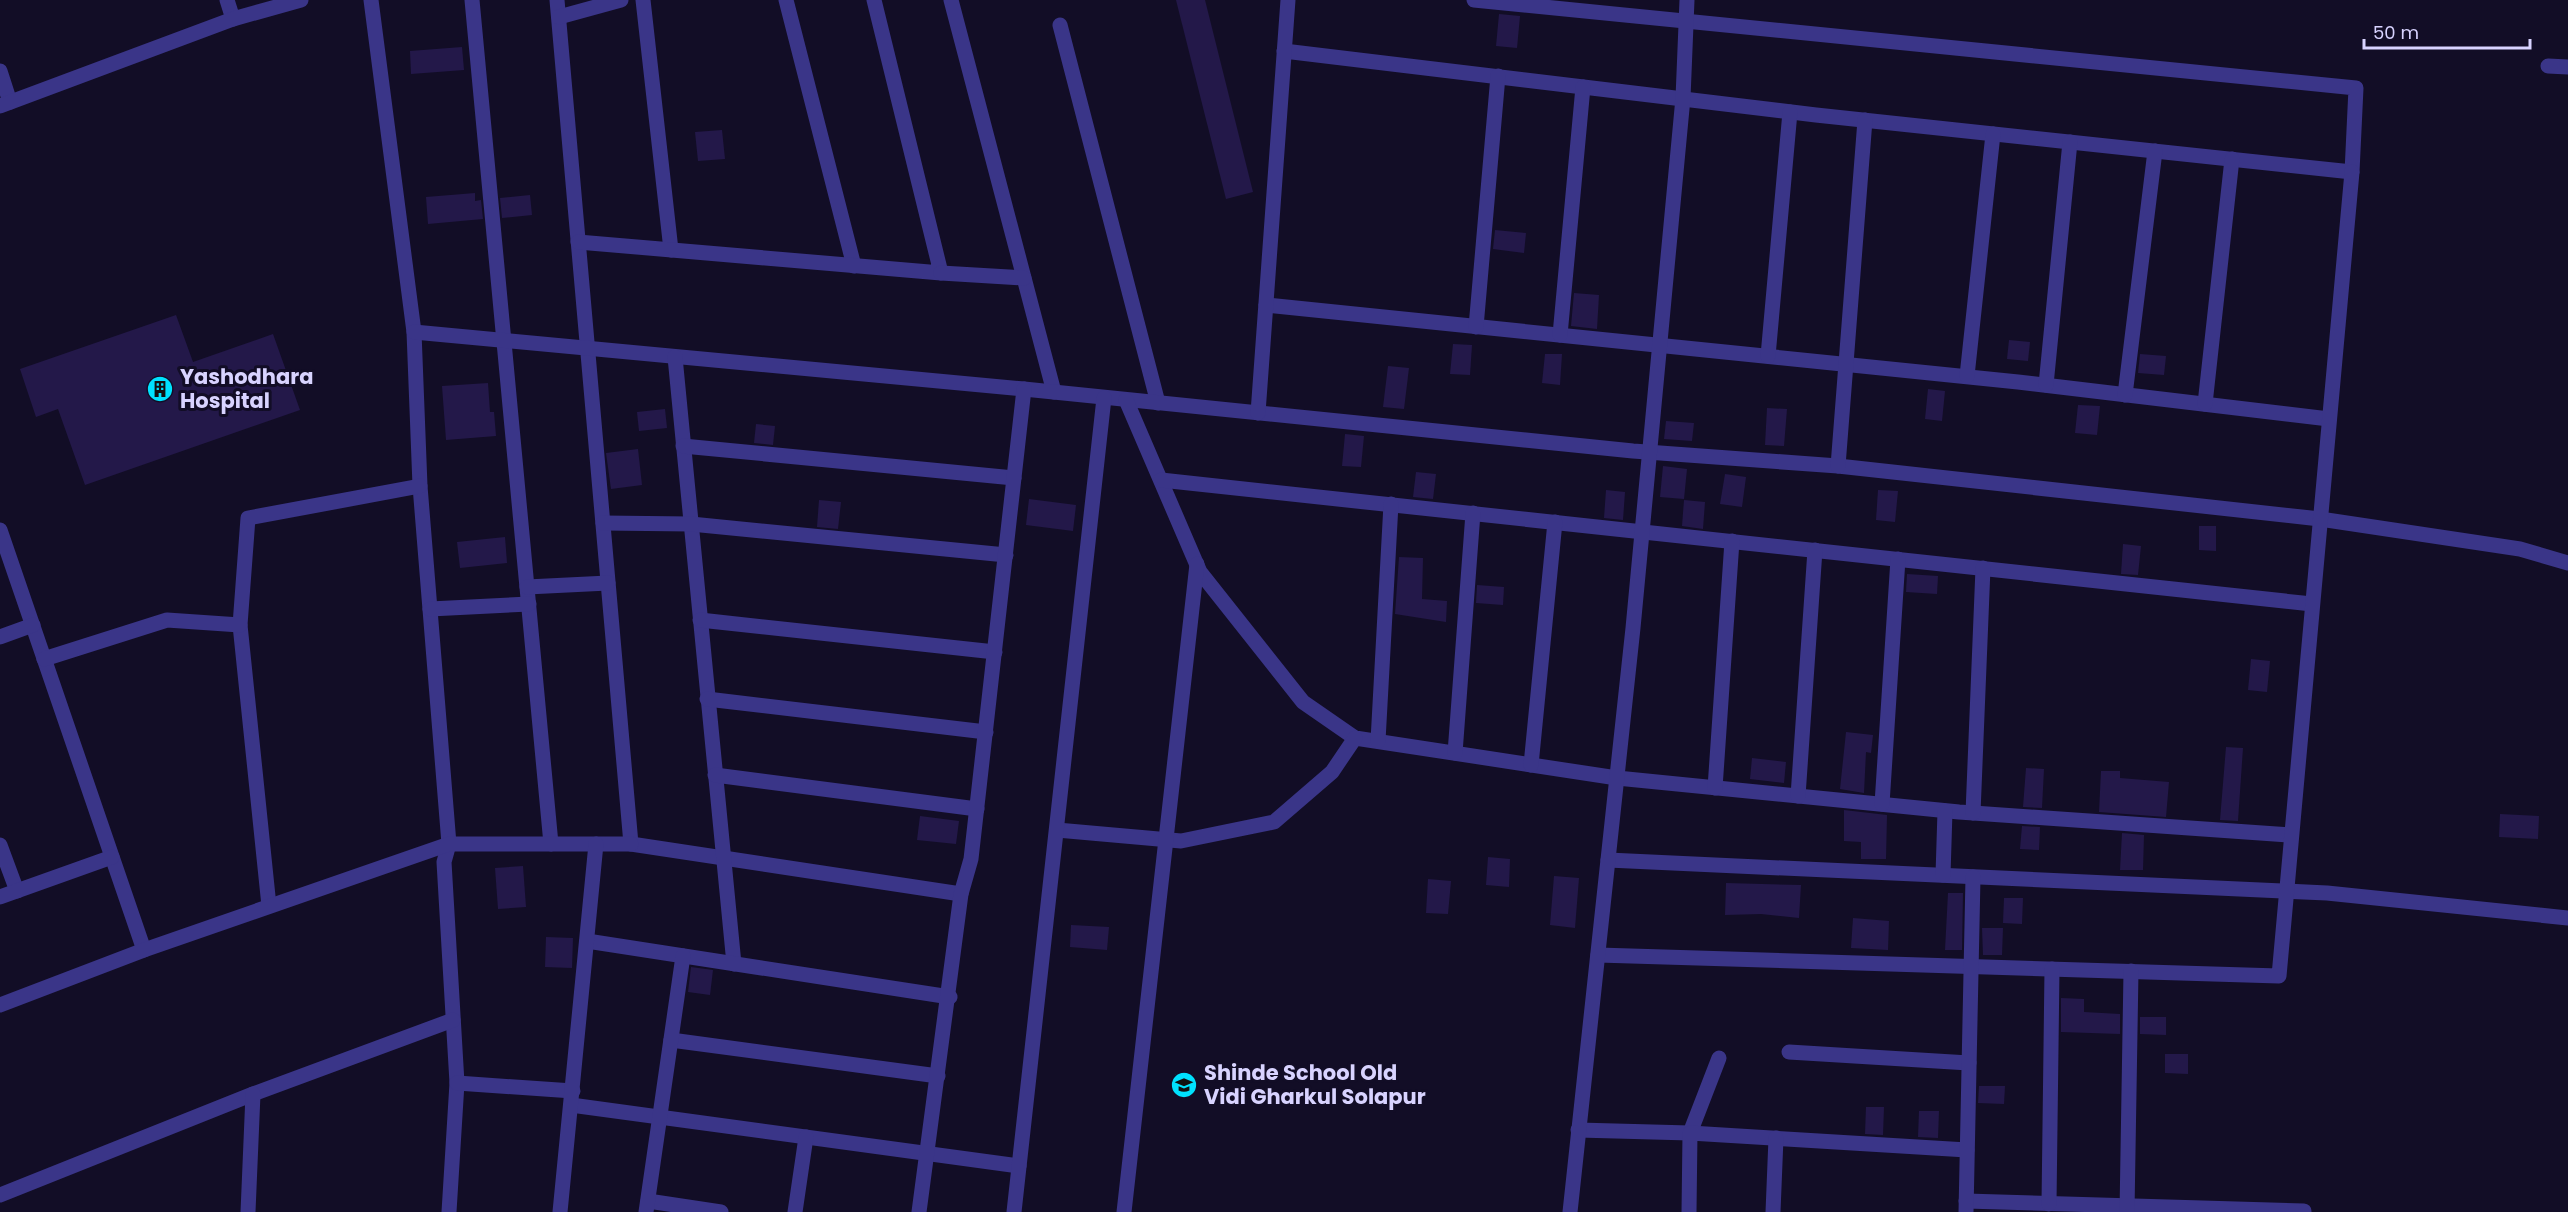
<svg xmlns="http://www.w3.org/2000/svg" width="2568" height="1212" viewBox="0 0 2568 1212" font-family="Poppins,sans-serif">
<style>
.building{fill:#231849}
.lines{fill:none;stroke-linecap:round;stroke-linejoin:round}
.minor{stroke:#3a3588;stroke-width:15}
.labels{text-anchor:middle;stroke-width:6;stroke-linejoin:round;paint-order:stroke}
.poi-label{font-size:21px;font-weight:bold;fill:#d8d3ff;stroke:#120d26;text-anchor:start}
</style>
<rect width="100%" height="100%" fill="#120d26"/>
<g class="building">
<path d="M 1176,0 L 1205,0 L 1253,192 L 1226,199 Z"/>
<path d="M 1499,14 L 1520,16 L 1517,48 L 1496,46 Z"/>
<path d="M 462,47 L 464,70 L 411,74 L 410,51 Z"/>
<path d="M 722,130 L 725,159 L 698,161 L 695,132 Z"/>
<path d="M 475,193 L 475,201 L 481,200 L 483,219 L 428,224 L 426,197 Z"/>
<path d="M 530,195 L 532,215 L 502,218 L 500,198 Z"/>
<path d="M 1495,230 L 1526,233 L 1524,253 L 1493,249 Z"/>
<path d="M 1574,293 L 1599,295 L 1597,329 L 1571,326 Z"/>
<path d="M 176,315 L 193,362 L 273,334 L 300,410 L 85,485 L 58,409 L 36,417 L 20,369 Z"/>
<path d="M 2009,340 L 2030,342 L 2028,361 L 2007,359 Z"/>
<path d="M 1453,344 L 1472,345 L 1470,375 L 1450,374 Z"/>
<path d="M 1545,354 L 1562,354 L 1560,385 L 1542,383 Z"/>
<path d="M 2140,354 L 2166,356 L 2164,375 L 2138,373 Z"/>
<path d="M 1388,366 L 1409,368 L 1404,409 L 1383,407 Z"/>
<path d="M 488,383 L 490,412 L 494,412 L 496,436 L 446,440 L 442,386 Z"/>
<path d="M 1928,389 L 1945,391 L 1942,421 L 1925,419 Z"/>
<path d="M 2078,405 L 2100,406 L 2097,435 L 2075,433 Z"/>
<path d="M 1767,408 L 1787,409 L 1784,446 L 1765,445 Z"/>
<path d="M 665,409 L 667,428 L 639,431 L 637,412 Z"/>
<path d="M 1666,421 L 1694,423 L 1692,441 L 1664,439 Z"/>
<path d="M 756,424 L 775,426 L 773,445 L 754,443 Z"/>
<path d="M 1345,434 L 1364,436 L 1361,467 L 1342,466 Z"/>
<path d="M 638,449 L 642,485 L 611,489 L 606,453 Z"/>
<path d="M 1663,466 L 1687,469 L 1684,499 L 1660,497 Z"/>
<path d="M 1416,472 L 1436,474 L 1433,499 L 1413,497 Z"/>
<path d="M 1725,474 L 1746,477 L 1742,507 L 1720,504 Z"/>
<path d="M 1606,490 L 1625,492 L 1623,520 L 1604,518 Z"/>
<path d="M 1878,490 L 1898,491 L 1895,522 L 1876,520 Z"/>
<path d="M 1029,499 L 1076,505 L 1073,531 L 1026,525 Z"/>
<path d="M 819,500 L 841,502 L 838,529 L 817,527 Z"/>
<path d="M 1684,500 L 1705,502 L 1703,529 L 1682,526 Z"/>
<path d="M 2199,526 L 2216,526 L 2216,551 L 2199,550 Z"/>
<path d="M 505,537 L 507,563 L 460,568 L 457,542 Z"/>
<path d="M 2123,544 L 2141,546 L 2138,575 L 2121,574 Z"/>
<path d="M 1399,557 L 1423,558 L 1422,599 L 1447,601 L 1446,622 L 1395,614 Z"/>
<path d="M 1907,574 L 1938,576 L 1937,594 L 1906,592 Z"/>
<path d="M 1477,585 L 1504,587 L 1503,605 L 1476,603 Z"/>
<path d="M 2251,659 L 2270,661 L 2267,692 L 2248,690 Z"/>
<path d="M 1846,732 L 1873,735 L 1871,753 L 1866,752 L 1864,793 L 1840,789 Z"/>
<path d="M 2226,747 L 2243,748 L 2238,821 L 2220,820 Z"/>
<path d="M 1752,758 L 1786,762 L 1784,783 L 1750,779 Z"/>
<path d="M 2026,768 L 2044,769 L 2042,808 L 2023,807 Z"/>
<path d="M 2101,771 L 2120,771 L 2120,778 L 2169,782 L 2166,817 L 2099,812 Z"/>
<path d="M 1844,810 L 1887,815 L 1886,859 L 1861,859 L 1861,842 L 1844,841 Z"/>
<path d="M 2500,814 L 2539,816 L 2538,839 L 2499,837 Z"/>
<path d="M 920,816 L 959,821 L 956,844 L 917,840 Z"/>
<path d="M 2022,826 L 2040,827 L 2039,850 L 2020,849 Z"/>
<path d="M 2122,833 L 2144,835 L 2143,870 L 2120,870 Z"/>
<path d="M 1488,857 L 1510,859 L 1509,887 L 1486,885 Z"/>
<path d="M 523,866 L 526,907 L 498,909 L 495,868 Z"/>
<path d="M 1554,876 L 1579,878 L 1575,928 L 1550,925 Z"/>
<path d="M 1428,879 L 1451,881 L 1448,914 L 1426,913 Z"/>
<path d="M 1726,883 L 1801,885 L 1799,918 L 1761,914 L 1725,915 Z"/>
<path d="M 1948,893 L 1963,893 L 1962,950 L 1945,950 Z"/>
<path d="M 2004,898 L 2023,898 L 2022,924 L 2003,923 Z"/>
<path d="M 1853,918 L 1889,921 L 1888,950 L 1851,948 Z"/>
<path d="M 1071,925 L 1109,927 L 1107,950 L 1070,947 Z"/>
<path d="M 1982,928 L 2003,928 L 2002,955 L 1983,955 Z"/>
<path d="M 546,937 L 573,938 L 572,968 L 545,967 Z"/>
<path d="M 691,967 L 713,970 L 710,995 L 688,992 Z"/>
<path d="M 2061,998 L 2084,999 L 2084,1012 L 2120,1014 L 2120,1034 L 2061,1032 Z"/>
<path d="M 2140,1017 L 2166,1017 L 2166,1035 L 2140,1034 Z"/>
<path d="M 2165,1054 L 2188,1054 L 2188,1074 L 2165,1073 Z"/>
<path d="M 1979,1086 L 2005,1086 L 2004,1104 L 1978,1103 Z"/>
<path d="M 1866,1107 L 1884,1107 L 1883,1135 L 1865,1134 Z"/>
<path d="M 1919,1111 L 1939,1111 L 1938,1138 L 1918,1137 Z"/>
</g>
<g class="lines">
<g class="minor">
<path d="M 227,0 L 233,19"/>
<path d="M 371,0 L 414,332 L 420,486 L 449,844 L 444,862 L 457,1083 L 449,1212"/>
<path d="M 472,0 L 551,844"/>
<path d="M 557,0 L 631,844 L 961,894"/>
<path d="M 643,0 L 671,250"/>
<path d="M 786,0 L 854,266"/>
<path d="M 951,0 L 1054,392"/>
<path d="M 559,17 L 621,0"/>
<path d="M 1060,25 L 1158,403"/>
<path d="M 1284,51 L 1816,115 L 2352,172 L 2356,88 L 1474,0"/>
<path d="M 2548,66 L 2568,67"/>
<path d="M 0,71 L 10,102"/>
<path d="M 0,106 L 233,19 L 301,0"/>
<path d="M 578,242 L 941,273 L 874,0"/>
<path d="M 941,273 L 1024,278"/>
<path d="M 1266,305 L 2018,382 L 2329,419"/>
<path d="M 1476,327 L 1498,76"/>
<path d="M 414,332 L 1024,389 L 1633,451 L 1838,466 L 2320,519 L 2520,549 L 2568,563"/>
<path d="M 1560,335 L 1583,87"/>
<path d="M 1768,356 L 1790,112"/>
<path d="M 675,357 L 734,964"/>
<path d="M 1967,376 L 1993,134"/>
<path d="M 2046,385 L 2070,142"/>
<path d="M 2125,395 L 2155,151"/>
<path d="M 1126,400 L 1200,572 L 1303,702 L 1355,738 L 1617,778 L 1959,812 L 2290,835"/>
<path d="M 2205,404 L 2232,159"/>
<path d="M 1258,413 L 1288,0"/>
<path d="M 683,446 L 1014,478"/>
<path d="M 1838,466 L 1865,120"/>
<path d="M 1161,480 L 2312,604"/>
<path d="M 603,523 L 691,524 L 1006,555"/>
<path d="M 0,530 L 144,950"/>
<path d="M 527,587 L 608,583"/>
<path d="M 430,609 L 529,604"/>
<path d="M 700,620 L 995,652"/>
<path d="M 240,625 L 269,906"/>
<path d="M 0,637 L 33,625"/>
<path d="M 44,659 L 167,620 L 240,625 L 248,518 L 420,486"/>
<path d="M 707,699 L 986,732"/>
<path d="M 1378,741 L 1391,504"/>
<path d="M 1455,753 L 1473,513"/>
<path d="M 1531,765 L 1555,522"/>
<path d="M 715,775 L 977,809"/>
<path d="M 1715,788 L 1732,541"/>
<path d="M 1798,796 L 1815,550"/>
<path d="M 1882,804 L 1898,559"/>
<path d="M 1973,813 L 1983,568"/>
<path d="M 1057,830 L 1181,841 L 1274,822 L 1332,772 L 1355,738"/>
<path d="M 0,845 L 17,891"/>
<path d="M 1608,860 L 2327,893 L 2568,918"/>
<path d="M 1943,875 L 1945,811"/>
<path d="M 0,897 L 112,857"/>
<path d="M 587,941 L 950,997"/>
<path d="M 1598,955 L 2279,976 L 2352,172"/>
<path d="M 0,1005 L 144,950 L 449,844 L 631,844"/>
<path d="M 671,1040 L 938,1076"/>
<path d="M 1789,1052 L 1969,1063"/>
<path d="M 457,1083 L 573,1091"/>
<path d="M 571,1105 L 1019,1166"/>
<path d="M 1578,1130 L 1690,1133 L 1719,1058"/>
<path d="M 0,1195 L 253,1094 L 453,1020"/>
<path d="M 648,1201 L 721,1212"/>
<path d="M 1966,1201 L 2304,1211"/>
<path d="M 2049,1204 L 2052,969"/>
<path d="M 248,1212 L 253,1094"/>
<path d="M 560,1212 L 596,844"/>
<path d="M 646,1212 L 683,956"/>
<path d="M 795,1212 L 806,1137"/>
<path d="M 919,1212 L 961,894 L 971,859 L 1024,389"/>
<path d="M 1014,1212 L 1104,398"/>
<path d="M 1124,1212 L 1197,564"/>
<path d="M 1570,1212 L 1633,628 L 1683,98 L 1687,0"/>
<path d="M 1689,1212 L 1690,1133 L 1967,1150"/>
<path d="M 1773,1212 L 1776,1138"/>
<path d="M 1966,1212 L 1973,877"/>
<path d="M 2127,1212 L 2131,971"/>
</g>
</g>
<defs>
<g id="building-disc" transform="scale(1.35)"><circle r="9.5" fill="#00e1fe" stroke="#120d26"/><path d="M-4-6H4V6H1V3H-1V6H-4ZM-2.5-4.3h1.7v1.8h-1.7ZM.8-4.3h1.7v1.8H.8ZM-2.5-1h1.7V.8h-1.7ZM.8-1h1.7V.8H.8Z" fill="#111"/></g>
<g id="school-disc" transform="scale(1.35)"><circle r="9.5" fill="#00e1fe" stroke="#120d26"/><path d="M0-5L7-2L0 1L-7-2ZM-4 1L0 2.5L4 1V4Q0 6-4 4Z" fill="#111"/></g>
</defs>
<g fill-rule="evenodd">
<use href="#building-disc" x="160" y="389"/>
<use href="#school-disc" x="1184" y="1085"/>
</g>
<g class="labels">
<g class="poi-label">
<text x="180" y="384">Yashodhara<tspan x="180" dy="24">Hospital</tspan></text>
<text x="1204" y="1080">Shinde School Old<tspan x="1204" dy="24">Vidi Gharkul Solapur</tspan></text>
</g>
</g>
<path d="M2364 39v9h166v-9" fill="none" stroke="#d8d3ff" stroke-width="3"/>
<text x="2373" y="39" font-size="18" fill="#d8d3ff" stroke="#120d26" stroke-width="4.5" paint-order="stroke">50 m</text>
</svg>
